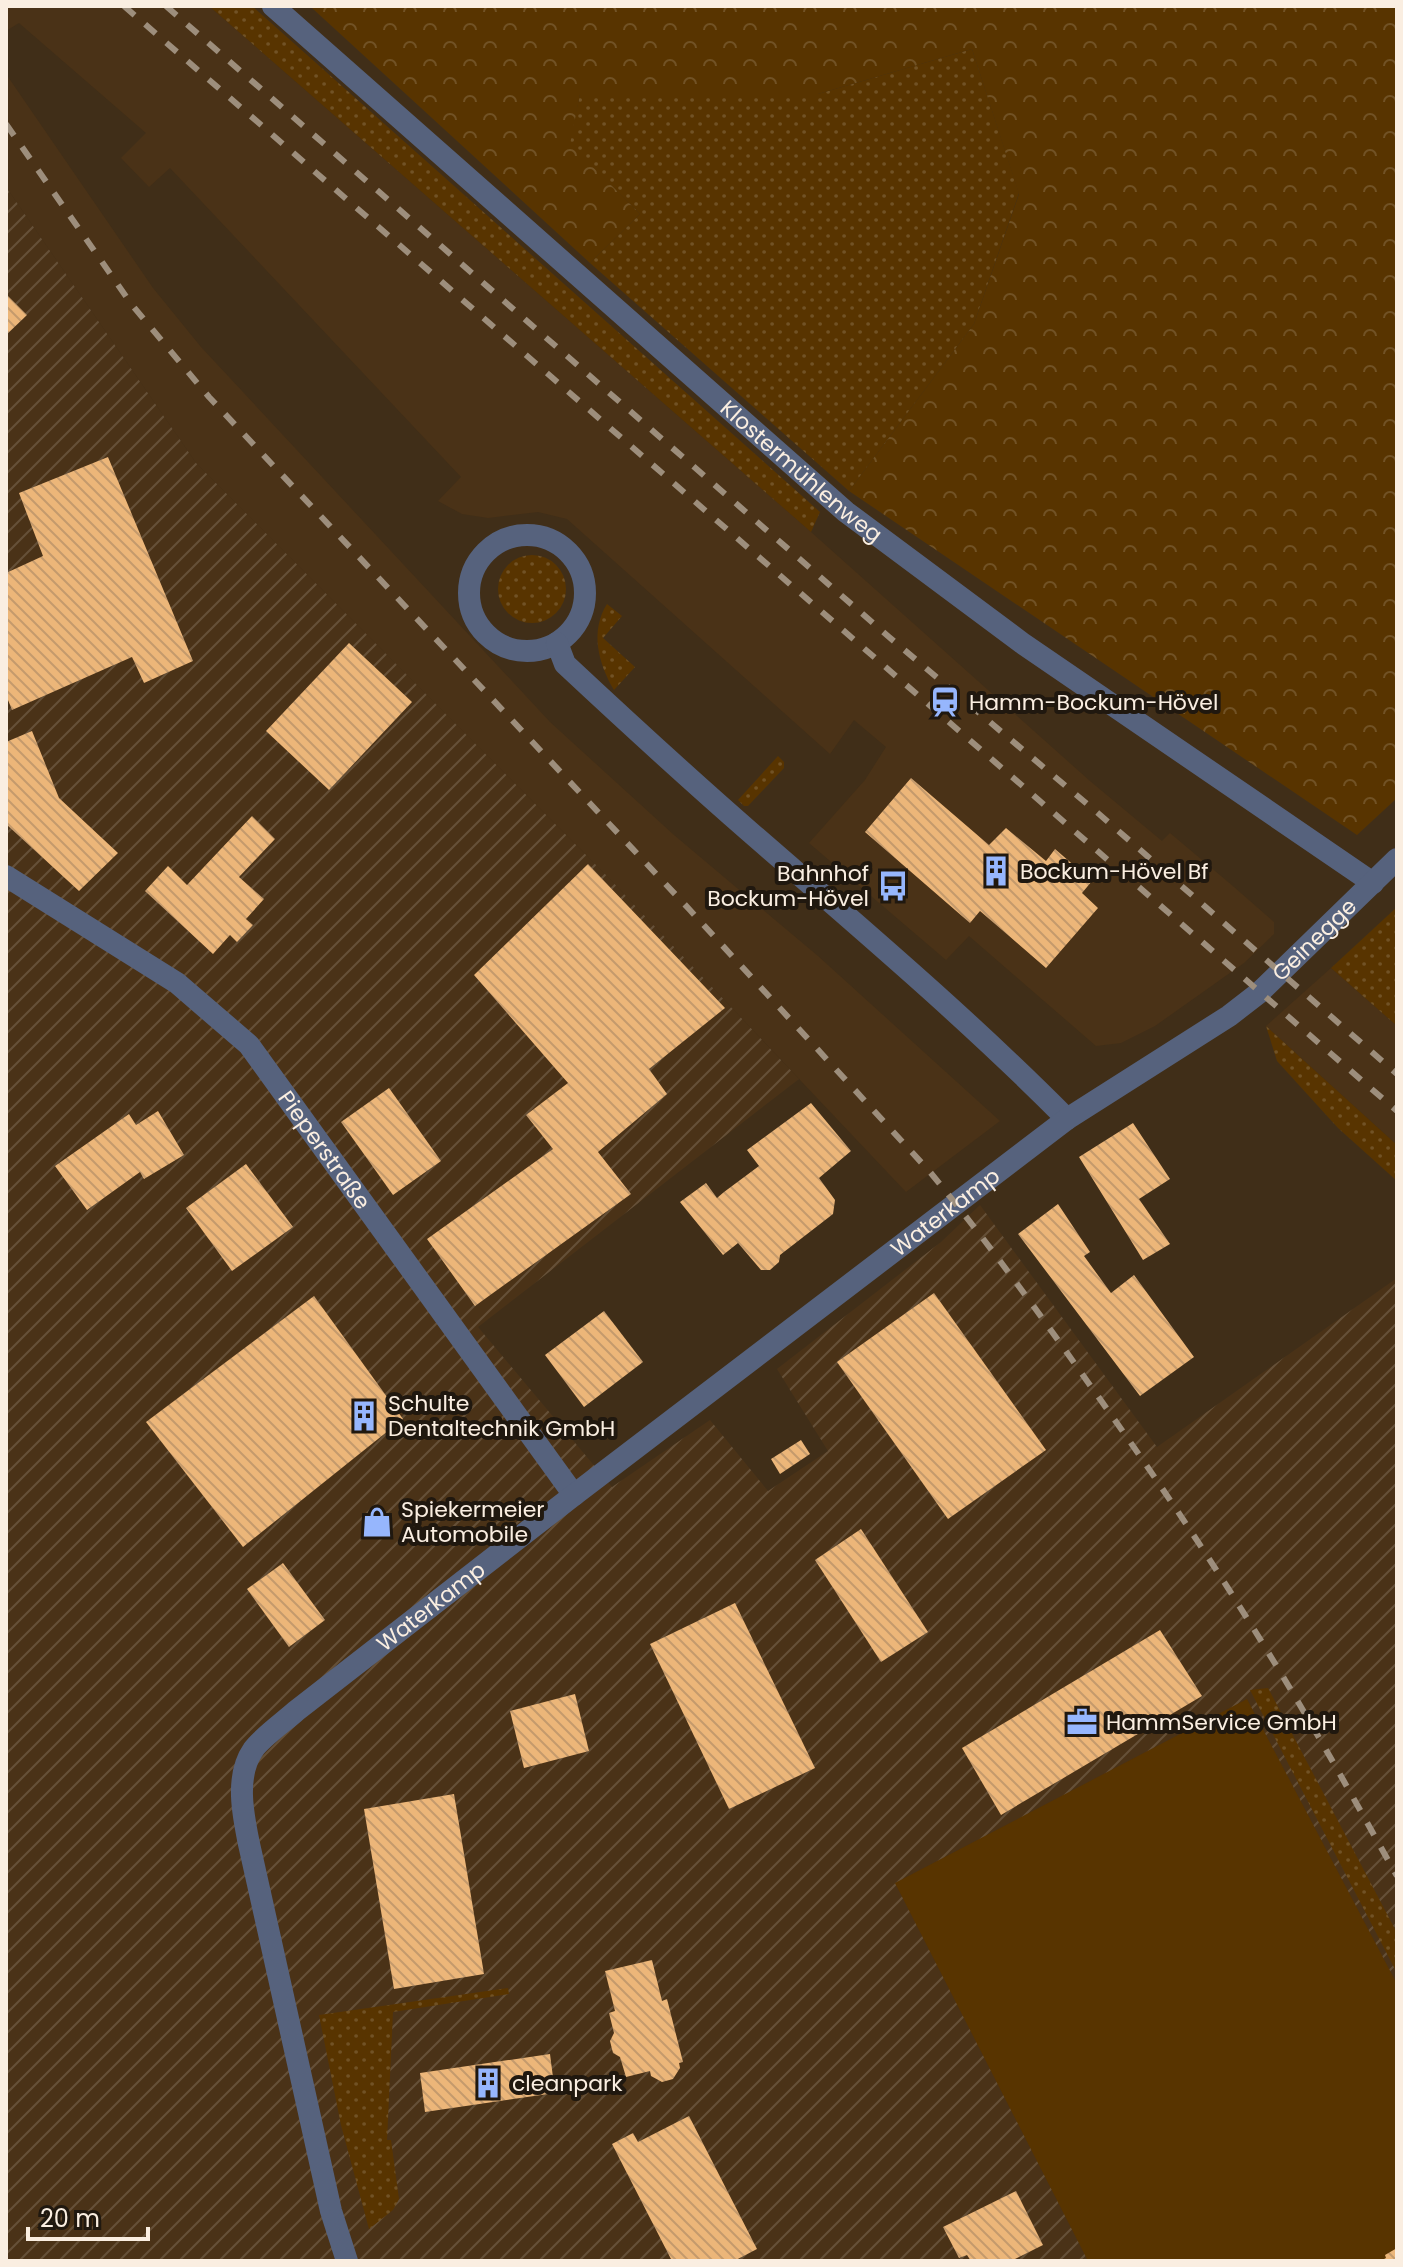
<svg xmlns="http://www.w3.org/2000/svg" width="1403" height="2267" viewBox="0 0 1403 2267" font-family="Poppins,sans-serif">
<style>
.built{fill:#4a3217}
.industrial{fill:url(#industrial-furrows)}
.grass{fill:url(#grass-dots)}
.forest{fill:url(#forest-crowns)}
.pitch{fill:#583400}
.building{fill:url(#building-back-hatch)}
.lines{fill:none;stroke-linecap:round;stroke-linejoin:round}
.service{stroke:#56627d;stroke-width:22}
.minor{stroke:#56627d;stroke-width:22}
.tertiary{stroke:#56627d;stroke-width:22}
.rail{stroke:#9d8e7c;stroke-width:6;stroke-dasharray:14 14;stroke-linecap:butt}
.labels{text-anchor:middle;stroke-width:8;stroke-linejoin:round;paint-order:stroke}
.street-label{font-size:22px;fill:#faeee1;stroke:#20180f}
.poi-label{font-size:22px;fill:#faeee1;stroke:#20180f;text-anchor:start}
</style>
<defs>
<pattern id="industrial-furrows" width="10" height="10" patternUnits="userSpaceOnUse" patternTransform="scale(2)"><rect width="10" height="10" fill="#4a3217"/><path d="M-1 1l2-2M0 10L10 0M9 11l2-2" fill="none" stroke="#655038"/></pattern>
<pattern id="grass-dots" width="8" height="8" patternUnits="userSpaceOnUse" patternTransform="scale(2)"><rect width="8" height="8" fill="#583400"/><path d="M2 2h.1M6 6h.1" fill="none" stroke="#715225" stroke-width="1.8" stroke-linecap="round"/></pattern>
<pattern id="forest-crowns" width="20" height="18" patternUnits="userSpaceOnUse" patternTransform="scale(2)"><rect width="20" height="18" fill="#583400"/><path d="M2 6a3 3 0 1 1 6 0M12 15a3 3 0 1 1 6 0" fill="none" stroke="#715225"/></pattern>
<pattern id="building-back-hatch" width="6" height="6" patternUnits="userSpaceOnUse" patternTransform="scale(2)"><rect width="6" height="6" fill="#ecb679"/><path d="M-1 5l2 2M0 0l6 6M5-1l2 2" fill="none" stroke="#c49a6c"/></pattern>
</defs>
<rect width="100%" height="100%" fill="#402e18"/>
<g class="built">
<path d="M 6,6 L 209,6 L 811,532 L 1090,781 L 1162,841 L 1170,833 L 1234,887 L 1274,922 L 1274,934 L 1244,963 L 1155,1026 L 1121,1043 L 1096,1046 L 969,936 L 946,960 L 809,843 L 865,780 L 886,747 L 854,720 L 830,754 L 567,519 L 538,512 L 488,518 L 462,514 L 438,501 L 461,477 L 170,168 L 149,187 L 121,158 L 146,133 L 19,23 L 6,31 Z"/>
<path d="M 6,74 L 153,288 L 201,347 L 550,722 L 674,835 L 818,956 L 1000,1121 L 906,1192 L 607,876 L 196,463 L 6,187 Z"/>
<path d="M 1331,968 L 1397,1026 L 1397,1145 L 1266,1026 Z"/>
</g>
<path class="industrial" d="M 6,187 L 196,463 L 607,876 L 799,1079 L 478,1327 L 612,1487 L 710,1420 L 768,1491 L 828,1451 L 777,1369 L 941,1242 L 980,1205 L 1157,1447 L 1397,1278 L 1397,2261 L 6,2261 Z"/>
<g class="grass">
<path d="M 209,6 L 252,6 L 820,512 L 811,532 Z"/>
<path d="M 972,49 L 1019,193 L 974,324 L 849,491 L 590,263 L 640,214 L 569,144 L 580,94 L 818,94 Z"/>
<circle cx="532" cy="589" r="34"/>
<path d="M 607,604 L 622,616 L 603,638 L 635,667 L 614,690 C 598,663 590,631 607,604 Z"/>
<path d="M 778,756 L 784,762 L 784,768 L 748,806 L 744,806 L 738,800 Z"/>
<path d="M 1397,907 L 1397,1026 L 1331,968 Z"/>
<path d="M 1266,1026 L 1397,1145 L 1397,1181 L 1338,1128 L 1277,1061 Z"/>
<path d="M 1268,1688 L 1397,1933 L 1397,1973 L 1250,1690 Z"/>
<path d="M 508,1988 L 509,1994 L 393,2012 L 387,2140 L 391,2140 L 399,2199 L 393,2210 L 369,2229 L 341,2125 L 319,2015 Z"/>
</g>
<path class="forest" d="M 316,6 L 1397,6 L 1397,798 L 1357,835 L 849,491 L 974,324 L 1019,194 L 972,49 L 818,94 L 580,94 L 570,144 L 640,214 L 590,263 L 312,8 Z"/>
<path class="pitch" d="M 1247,1699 L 1397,1984 L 1397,2261 L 1088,2261 L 895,1883 Z"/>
<g class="building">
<path d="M 6,294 L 27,315 L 6,335 Z"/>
<path d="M 108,457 L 193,661 L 144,683 L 132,657 L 12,710 L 6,695 L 6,573 L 43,556 L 19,493 Z"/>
<path d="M 349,643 L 412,702 L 329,790 L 266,731 Z"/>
<path d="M 32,731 L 59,798 L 118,853 L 79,891 L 6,824 L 6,742 Z"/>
<path d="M 911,778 L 989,845 L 1006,828 L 1046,861 L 1055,849 L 1092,881 L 1082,893 L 1098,908 L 1046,968 L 980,911 L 970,923 L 865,832 Z"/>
<path d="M 252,816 L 275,839 L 239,877 L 264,899 L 246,919 L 253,925 L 237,942 L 230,935 L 213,954 L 145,891 L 168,866 L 187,885 Z"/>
<path d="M 588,864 L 725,1008 L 649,1069 L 667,1094 L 598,1152 L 631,1194 L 475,1306 L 427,1239 L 553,1149 L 526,1115 L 568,1083 L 474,975 Z"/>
<path d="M 389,1088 L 441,1161 L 393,1195 L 341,1122 Z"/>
<path d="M 811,1103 L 851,1151 L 819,1178 L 835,1200 L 833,1214 L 780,1255 L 779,1262 L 770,1270 L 761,1270 L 738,1243 L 723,1255 L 680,1202 L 706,1183 L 717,1198 L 724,1192 L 759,1166 L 747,1150 Z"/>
<path d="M 158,1111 L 184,1155 L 144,1179 L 140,1172 L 87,1210 L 55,1166 L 129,1114 L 136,1125 Z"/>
<path d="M 1133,1123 L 1170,1179 L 1139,1199 L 1170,1244 L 1143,1260 L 1079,1157 Z"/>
<path d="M 246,1164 L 293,1227 L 232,1271 L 186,1208 Z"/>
<path d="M 1058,1204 L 1090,1252 L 1084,1256 L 1111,1293 L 1134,1275 L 1194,1357 L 1140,1396 L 1018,1234 Z"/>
<path d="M 934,1293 L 1046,1450 L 948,1519 L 837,1362 Z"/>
<path d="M 314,1296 L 403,1419 L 243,1547 L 146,1422 Z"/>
<path d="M 604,1311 L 643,1362 L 584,1407 L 545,1355 Z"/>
<path d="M 801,1440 L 810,1454 L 780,1474 L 771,1459 Z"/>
<path d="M 861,1529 L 928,1632 L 881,1662 L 815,1560 Z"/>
<path d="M 283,1563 L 325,1620 L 289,1647 L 247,1589 Z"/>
<path d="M 735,1603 L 815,1768 L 729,1809 L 650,1644 Z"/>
<path d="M 1160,1630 L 1202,1696 L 1001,1815 L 962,1748 Z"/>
<path d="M 575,1694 L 589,1751 L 524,1768 L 510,1711 Z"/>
<path d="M 454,1794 L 484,1974 L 394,1989 L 364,1809 Z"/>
<path d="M 652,1960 L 662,2001 L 667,1999 L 683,2062 L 679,2063 L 680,2068 L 673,2079 L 662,2082 L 651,2076 L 650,2071 L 626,2077 L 620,2057 L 613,2053 L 610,2041 L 614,2033 L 609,2013 L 615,2011 L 605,1971 Z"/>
<path d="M 550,2054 L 555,2093 L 425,2112 L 420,2073 Z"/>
<path d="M 689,2116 L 757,2249 L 734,2261 L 672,2261 L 612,2144 L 633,2133 L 638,2142 Z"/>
<path d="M 1016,2191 L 1043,2245 L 1011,2261 L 971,2261 L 967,2255 L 959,2258 L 943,2227 Z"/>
<path d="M 1397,2248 L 1397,2261 L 1380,2261 L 1386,2258 L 1385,2255 Z"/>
</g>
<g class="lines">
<g class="service">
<circle cx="527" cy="593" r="58"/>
<path d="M 557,643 L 565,664 C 626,721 687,777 750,832 C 858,926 967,1018 1067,1119"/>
</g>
<g class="minor">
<path id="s1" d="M 273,6 L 846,512 L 1022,643 L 1373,883"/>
<path id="s2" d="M 6,876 L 177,983 L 249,1045 L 574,1495"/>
</g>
<path class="tertiary" id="s3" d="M 347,2261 L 331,2211 L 249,1844 C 243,1815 235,1776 253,1750 C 260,1739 285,1721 296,1711 L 574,1495 L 1067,1119 L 1229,1016 L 1260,992 L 1397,859"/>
<g class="rail">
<path d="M 124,6 L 1397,1111"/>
<path d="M 166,6 L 889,637 L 1099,814 L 1397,1074"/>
<path d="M 6,124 L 132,305 L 209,397 L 689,909 L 930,1172 C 986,1240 1037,1310 1087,1381 C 1164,1488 1237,1598 1304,1712 C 1336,1766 1366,1821 1397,1876"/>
</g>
</g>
<defs>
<g id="station-bare" transform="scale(2.4)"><path d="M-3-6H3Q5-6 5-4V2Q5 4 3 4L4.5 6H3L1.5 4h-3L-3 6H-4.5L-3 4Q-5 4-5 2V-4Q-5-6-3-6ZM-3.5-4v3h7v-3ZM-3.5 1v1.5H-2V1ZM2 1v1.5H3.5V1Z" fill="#96b6fd" stroke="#20180f" stroke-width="2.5" paint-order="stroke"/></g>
<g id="building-bare" transform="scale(2.4)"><path d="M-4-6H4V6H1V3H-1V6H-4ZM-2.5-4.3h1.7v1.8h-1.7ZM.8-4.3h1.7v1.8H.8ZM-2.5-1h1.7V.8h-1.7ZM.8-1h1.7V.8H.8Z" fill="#96b6fd" stroke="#20180f" stroke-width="2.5" paint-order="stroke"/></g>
<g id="bus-bare" transform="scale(2.4)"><path d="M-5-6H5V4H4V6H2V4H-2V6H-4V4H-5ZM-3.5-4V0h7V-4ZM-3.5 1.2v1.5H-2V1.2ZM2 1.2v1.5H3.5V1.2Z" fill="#96b6fd" stroke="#20180f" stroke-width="2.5" paint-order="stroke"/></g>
<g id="shop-bare" transform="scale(2.4)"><path d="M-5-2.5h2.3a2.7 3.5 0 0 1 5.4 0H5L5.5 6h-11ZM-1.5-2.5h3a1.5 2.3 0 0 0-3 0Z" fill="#96b6fd" stroke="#20180f" stroke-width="2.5" paint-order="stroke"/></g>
<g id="office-bare" transform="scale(2.4)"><path d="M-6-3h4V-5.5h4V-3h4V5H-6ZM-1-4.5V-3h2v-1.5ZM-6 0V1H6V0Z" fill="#96b6fd" stroke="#20180f" stroke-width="2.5" paint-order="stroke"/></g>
</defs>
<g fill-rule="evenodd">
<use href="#station-bare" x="945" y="702"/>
<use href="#building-bare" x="996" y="871"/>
<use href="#bus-bare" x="893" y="886"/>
<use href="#building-bare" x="364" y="1416"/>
<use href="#shop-bare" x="377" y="1522"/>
<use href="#office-bare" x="1082" y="1722"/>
<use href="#building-bare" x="488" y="2083"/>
</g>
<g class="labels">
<g class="street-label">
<text dy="8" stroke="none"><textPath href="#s1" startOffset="704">Klostermühlenweg</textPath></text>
<text dy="8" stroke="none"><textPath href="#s3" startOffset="1862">Geinegge</textPath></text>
<text dy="8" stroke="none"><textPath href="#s2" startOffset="426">Pieperstraße</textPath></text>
<text dy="8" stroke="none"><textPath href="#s3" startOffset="1402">Waterkamp</textPath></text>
<text dy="8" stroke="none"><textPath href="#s3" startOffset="754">Waterkamp</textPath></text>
</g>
<g class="poi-label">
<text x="969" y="710">Hamm-Bockum-Hövel</text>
<text x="1020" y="879">Bockum-Hövel Bf</text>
<text x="869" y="881" text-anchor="end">Bahnhof<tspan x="869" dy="25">Bockum-Hövel</tspan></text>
<text x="388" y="1411">Schulte<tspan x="388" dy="25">Dentaltechnik GmbH</tspan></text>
<text x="401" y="1517">Spiekermeier<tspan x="401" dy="25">Automobile</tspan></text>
<text x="1106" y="1730">HammService GmbH</text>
<text x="512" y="2091">cleanpark</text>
</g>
</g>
<rect width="1403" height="2267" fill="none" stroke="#faeee1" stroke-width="16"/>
<path d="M28 2227v12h120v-12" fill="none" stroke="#faeee1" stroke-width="4"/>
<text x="40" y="2227" font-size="24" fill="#faeee1" stroke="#20180f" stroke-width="6" paint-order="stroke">20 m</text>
</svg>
